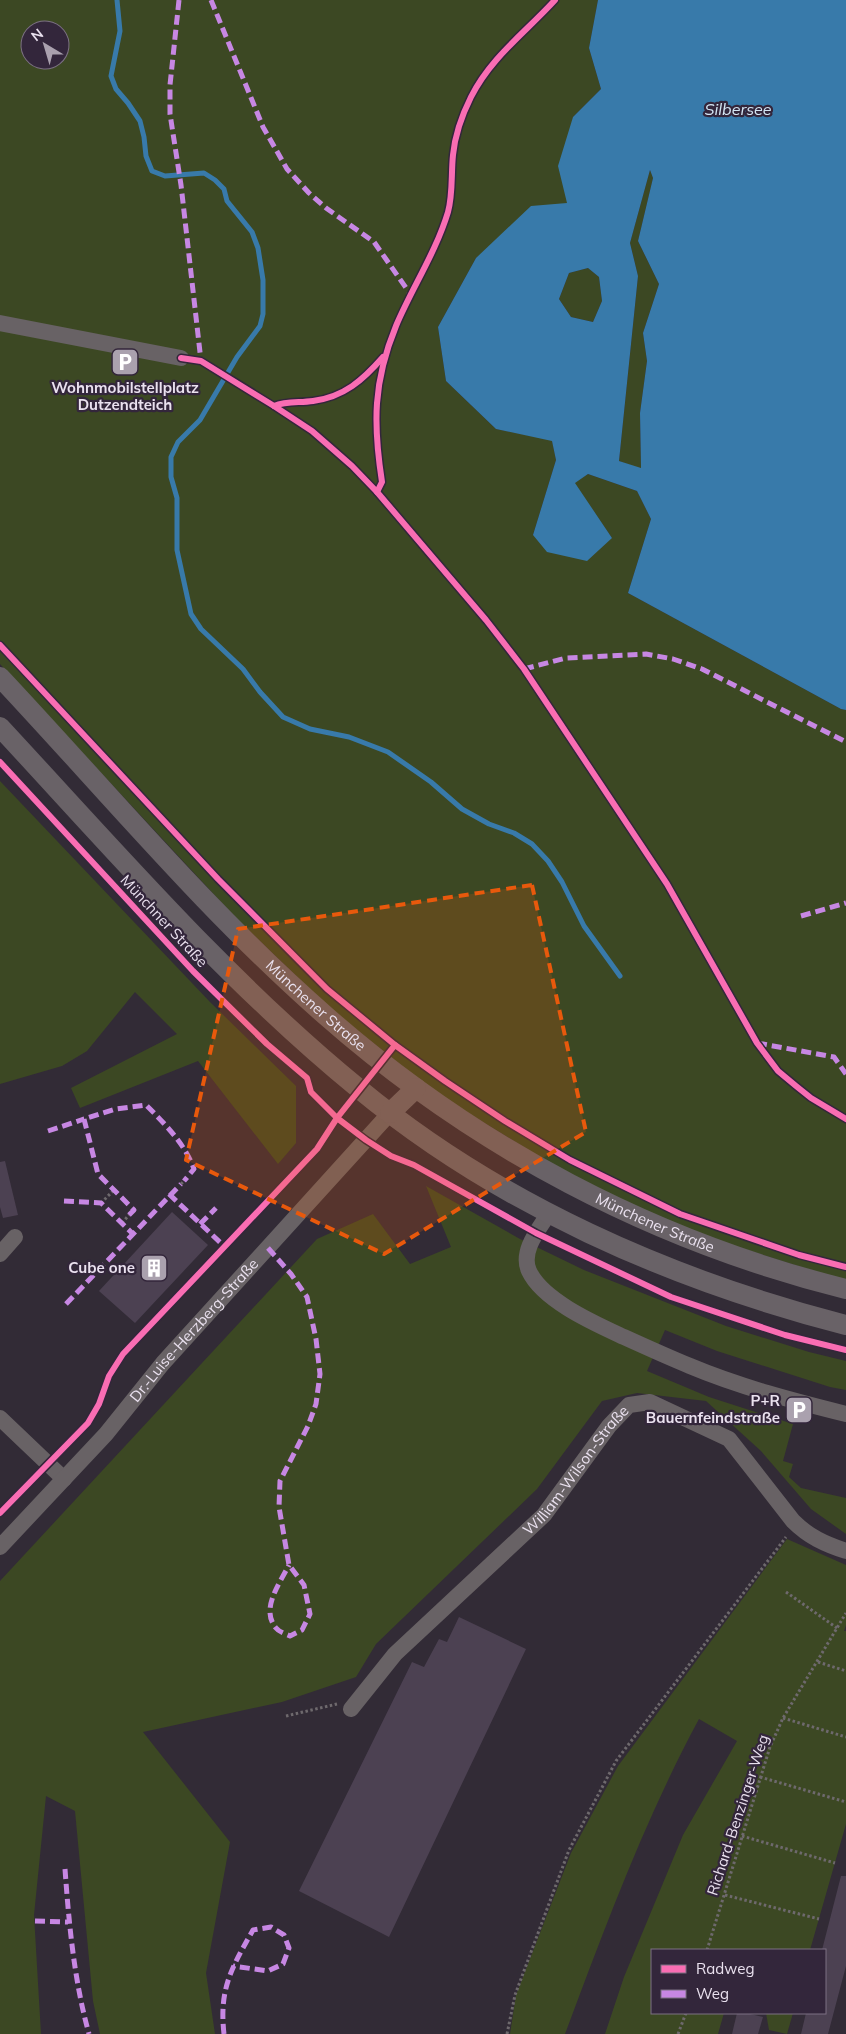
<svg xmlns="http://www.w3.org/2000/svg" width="846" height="2034" viewBox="0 0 846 2034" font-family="Mulish,sans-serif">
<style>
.green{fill:#3c4823;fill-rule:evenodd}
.water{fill:#387aaa;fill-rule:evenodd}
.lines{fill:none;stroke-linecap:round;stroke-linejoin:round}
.stream{stroke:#387aaa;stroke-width:5}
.building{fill:#4c4152}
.path{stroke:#6e696d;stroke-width:3;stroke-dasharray:2.5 2.5;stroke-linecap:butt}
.minor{stroke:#686265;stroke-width:16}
.major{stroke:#696267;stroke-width:20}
.quiet{stroke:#c787e3;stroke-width:5;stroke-dasharray:10 5;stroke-linecap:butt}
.cycleway-casing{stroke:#33263b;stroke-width:9}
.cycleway{stroke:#f96db3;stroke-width:6}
.marked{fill:#e8590c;fill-opacity:0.2;stroke:#e8590c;stroke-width:4;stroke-dasharray:10 6;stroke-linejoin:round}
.labels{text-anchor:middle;stroke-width:4.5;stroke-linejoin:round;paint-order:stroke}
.poi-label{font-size:15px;font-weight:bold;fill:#eae1ef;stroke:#33263b;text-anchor:end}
.street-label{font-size:15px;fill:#eae1ef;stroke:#33263b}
.water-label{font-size:16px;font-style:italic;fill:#d4e6f4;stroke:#33263b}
</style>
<rect width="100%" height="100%" fill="#322b36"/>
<g class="green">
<path d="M 0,0 L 598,0 L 589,48 L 601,89 L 573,117 L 567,203 L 476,258 L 438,327 L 446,381 L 496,429 L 552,440 L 556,460 L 533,535 L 612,538 L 574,483 L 588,474 L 637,491 L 651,519 L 628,593 L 841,709 L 846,710 L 846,1281 L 693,1233 L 578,1180 L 439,1095 L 333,1011 L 235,917 L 0,664 ZM 30,30 L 60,30 L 60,60 L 30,60 Z"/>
<path d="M 650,170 L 653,178 L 638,241 L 659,284 L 643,333 L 647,361 L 640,413 L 641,469 L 619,461 L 638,276 L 630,243 Z"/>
<path d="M 588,268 L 599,277 L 602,301 L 593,322 L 571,317 L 559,299 L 569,273 Z"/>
<path d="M 0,781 L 210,1002 L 296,1086 L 296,1143 L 278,1164 L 198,1061 L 80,1108 L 71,1088 L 177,1034 L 135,992 L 87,1051 L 62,1066 L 0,1084 Z"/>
<path d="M 426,1186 L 520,1239 L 584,1270 L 726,1326 L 809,1352 L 846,1361 L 846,1390 L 830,1387 L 717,1351 L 665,1330 L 647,1371 L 709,1397 L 793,1424 L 783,1461 L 793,1464 L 789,1477 L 801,1488 L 846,1498 L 846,1534 L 811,1509 L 761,1451 L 706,1401 L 637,1393 L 602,1401 L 537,1489 L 376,1644 L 356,1677 L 282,1702 L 143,1732 L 230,1842 L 206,1973 L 215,2034 L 100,2034 L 93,2001 L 75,1811 L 46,1796 L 34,1915 L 41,2034 L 0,2034 L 0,1581 L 317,1239 L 373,1214 L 410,1264 L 451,1247 Z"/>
<path d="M 787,1539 L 846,1565 L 846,1625 L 844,1631 L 846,1631 L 846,1824 L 810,1950 L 652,1950 L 652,2013 L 724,2013 L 718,2034 L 605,2034 L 624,1977 L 683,1835 L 737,1741 L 699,1719 C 645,1819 605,1927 565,2034 L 510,2034 L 516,1995 L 571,1853 L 618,1766 Z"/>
<path d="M 766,2013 L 793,2013 L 787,2034 L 769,2030 Z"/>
</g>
<path class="water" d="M 598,0 L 846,0 L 846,710 L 841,709 L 628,593 L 651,519 L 637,491 L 588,474 L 575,483 L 612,538 L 587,561 L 547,552 L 533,535 L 556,460 L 552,441 L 496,429 L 446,381 L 438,327 L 476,258 L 531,206 L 567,203 L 558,166 L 573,117 L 601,89 L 589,48 ZM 650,170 L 653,178 L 638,241 L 659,284 L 643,333 L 647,361 L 640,413 L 641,468 L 619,461 L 638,276 L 630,243 ZM 588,268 L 599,277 L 602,301 L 593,322 L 571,317 L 559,299 L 569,273 Z"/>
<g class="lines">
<path class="stream" d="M 117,0 L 120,31 L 111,76 L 116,89 L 128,103 L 140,121 L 144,137 L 146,156 L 152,171 L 165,176 L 204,173 L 215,180 L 224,189 L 227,201 L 252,232 L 258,248 L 263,280 L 263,314 L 260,326 L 237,357 L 200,420 L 178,442 L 171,457 L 171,477 L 177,498 L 177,550 L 191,614 L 201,629 L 243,669 L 260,692 L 283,717 L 310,729 L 349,737 L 388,752 L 431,782 L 462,809 L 489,824 L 514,833 L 532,844 L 548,861 L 562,882 L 584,926 L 620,976"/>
</g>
<g class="building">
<path d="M 5,1161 L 18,1215 L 3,1218 L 0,1207 L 0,1162 Z"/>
<path d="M 172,1212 L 208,1245 L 135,1323 L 99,1291 Z"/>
<path d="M 459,1617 L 526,1649 L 389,1937 L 299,1891 L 412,1662 L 424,1667 L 439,1639 L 447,1642 Z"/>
<path d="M 841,1876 L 846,1876 L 846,1966 L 828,2034 L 801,2034 L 806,2013 L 825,2013 L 825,1950 L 822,1950 Z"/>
<path d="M 737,2013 L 746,2013 L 763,2017 L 758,2034 L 732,2034 Z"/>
</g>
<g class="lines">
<g class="path">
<path d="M 181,1184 L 184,1181"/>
<path d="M 101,1203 L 114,1190"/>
<path d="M 122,1223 L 129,1215"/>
<path d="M 786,1592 L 837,1628"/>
<path d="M 818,1662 L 846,1671"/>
<path d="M 286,1716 L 337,1704"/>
<path d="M 783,1718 L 846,1737"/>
<path d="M 760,1777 L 846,1802"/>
<path d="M 742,1836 L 835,1863"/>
<path d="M 725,1895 L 819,1919"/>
<path d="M 707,1950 L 770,1747 L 783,1718 L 846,1613"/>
<path d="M 507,2034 L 515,1995 L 569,1850 L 616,1761 L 786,1537"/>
<path d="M 678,2034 L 686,2013"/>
</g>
<g class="minor">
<path d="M 0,323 L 181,358"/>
<path d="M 549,1213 C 539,1229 520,1251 529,1271 C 543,1301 596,1324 624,1337 C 646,1347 668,1357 690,1366 C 740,1387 794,1401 846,1414"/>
<path d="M 0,1254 L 15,1237"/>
<path d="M 0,1418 L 64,1479"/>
<path id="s1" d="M 0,1547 L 106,1434 L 163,1363 L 390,1113"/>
<path id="s2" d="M 351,1709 L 395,1654 L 544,1515 L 609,1426 L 629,1405 L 650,1402 L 729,1439 L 793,1521 C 809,1537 825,1544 846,1551"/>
</g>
<g class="major">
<path id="s3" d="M 0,677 C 107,791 208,913 326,1016 C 475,1147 653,1241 846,1289"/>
<path d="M 0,727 C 115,851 227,981 358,1088 C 498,1204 671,1280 846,1325"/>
<path d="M 390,1113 L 416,1088"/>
</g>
<g class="quiet">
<path d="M 179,0 L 170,85 L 170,114 L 181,185 L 201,361"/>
<path d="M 211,0 L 263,127 L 287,169 L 309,193 L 326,208 L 374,242 L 411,295"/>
<path d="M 524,669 L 566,658 L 646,654 L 673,659 L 702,669 L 846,742"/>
<path d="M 801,916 L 846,903"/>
<path d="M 757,1043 L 834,1057 L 846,1074"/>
<path d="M 48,1131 L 84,1119"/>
<path d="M 169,1194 L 225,1247"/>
<path d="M 64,1201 L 101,1203 L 133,1234"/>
<path d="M 129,1215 L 134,1210 L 98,1174 L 84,1119 L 116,1109 L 146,1105 C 165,1124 185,1144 194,1169 L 184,1181"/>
<path d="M 200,1224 L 216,1208"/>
<path d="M 268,1248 L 291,1274 L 307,1297 L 316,1339 L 320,1374 L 316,1404 L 308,1426 L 280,1481 L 279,1507 L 289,1565 L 304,1585 L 310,1614 L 302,1630 L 290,1636 C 286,1634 279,1632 276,1628 C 260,1609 280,1583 289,1565"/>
<path d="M 66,1304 L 181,1184"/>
<path d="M 65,1869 C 69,1924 74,1980 89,2034"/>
<path d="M 35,1921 L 68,1922"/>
<path d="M 224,2034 C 219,1989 231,1969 253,1930 L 271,1927 L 284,1935 L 289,1948 L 283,1964 L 268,1971 L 233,1966"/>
</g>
<g class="cycleway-casing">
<g id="cycleway">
<path d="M 181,358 L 201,361 L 274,406 L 312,431 L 352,466 L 377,492 L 486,620 L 524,669 L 667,884 L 757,1043 L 778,1071 L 796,1086 L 811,1098 L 846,1119"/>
<path d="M 274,406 C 287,401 299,403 313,401 C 344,397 363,380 383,357"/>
<path d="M 377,492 L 382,482 C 373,424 373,382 396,326 C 412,288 436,252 448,212 C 453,194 451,174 453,155 C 455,135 462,115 471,97 C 491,57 526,32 555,0"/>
<path d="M 0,645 L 218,879 L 327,989 L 395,1045 L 445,1081 L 505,1121 L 570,1160 L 680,1214 L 799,1255 L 846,1267"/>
<path d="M 0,762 L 193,971 L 267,1044 L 307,1078 L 311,1092 L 337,1118 L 366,1140 L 391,1156 L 414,1165 L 536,1233 L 671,1297 L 785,1335 L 846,1350"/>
<path d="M 0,1513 L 88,1423 L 99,1404 L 109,1376 L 123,1354 L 317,1149 L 337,1118 L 395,1045"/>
</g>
</g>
<use href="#cycleway" class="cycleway"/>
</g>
<path class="marked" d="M 532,885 L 586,1132 L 384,1254 L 186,1160 L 238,929 Z"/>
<defs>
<g id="parking-square" transform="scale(1.4375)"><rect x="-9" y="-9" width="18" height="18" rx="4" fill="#aaa1ae" stroke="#33263b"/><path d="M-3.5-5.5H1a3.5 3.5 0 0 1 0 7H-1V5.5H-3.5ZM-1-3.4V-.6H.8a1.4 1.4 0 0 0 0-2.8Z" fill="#fff"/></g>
<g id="building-square" transform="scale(1.4375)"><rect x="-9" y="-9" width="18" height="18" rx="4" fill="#aaa1ae" stroke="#33263b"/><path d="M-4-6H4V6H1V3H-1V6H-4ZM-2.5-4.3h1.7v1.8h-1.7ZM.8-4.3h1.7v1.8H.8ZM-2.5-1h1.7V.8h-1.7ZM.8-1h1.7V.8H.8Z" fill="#fff"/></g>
</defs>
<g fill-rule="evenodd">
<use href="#parking-square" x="125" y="362"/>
<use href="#building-square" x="154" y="1268"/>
<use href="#parking-square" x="799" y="1410"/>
</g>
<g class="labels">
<g class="poi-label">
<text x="125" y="393" text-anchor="middle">Wohnmobilstellplatz<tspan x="125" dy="17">Dutzendteich</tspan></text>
<text x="135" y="1273">Cube one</text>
<text x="780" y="1406">P+R<tspan x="780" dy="17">Bauernfeindstraße</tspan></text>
</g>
<g class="street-label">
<text transform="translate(164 921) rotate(47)" y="5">Münchner Straße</text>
<text dy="5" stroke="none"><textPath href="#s3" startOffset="456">Münchener Straße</textPath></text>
<text dy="5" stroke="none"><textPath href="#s3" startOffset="861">Münchener Straße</textPath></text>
<text dy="5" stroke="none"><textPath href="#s1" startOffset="291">Dr.-Luise-Herzberg-Straße</textPath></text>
<text dy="5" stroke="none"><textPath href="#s2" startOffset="329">William-Wilson-Straße</textPath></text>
<text transform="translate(738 1815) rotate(-72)" y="5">Richard-Benzinger-Weg</text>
</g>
<g class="water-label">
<text x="738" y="115">Silbersee</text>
</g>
</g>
<rect x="651" y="1949" width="175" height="65" fill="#33263b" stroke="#7c7183"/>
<rect x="661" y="1965" width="25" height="8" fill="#f96db3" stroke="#7c7183"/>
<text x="696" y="1974" font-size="15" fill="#eae1ef">Radweg</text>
<rect x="661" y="1990" width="25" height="8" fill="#c787e3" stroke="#7c7183"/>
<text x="696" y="1999" font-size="15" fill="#eae1ef">Weg</text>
<g transform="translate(45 45) rotate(322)"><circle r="24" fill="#33263b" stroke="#7c7183"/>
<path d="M0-4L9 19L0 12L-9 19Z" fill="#aaa1ae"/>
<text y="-8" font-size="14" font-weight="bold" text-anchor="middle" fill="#eae1ef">N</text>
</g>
</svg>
